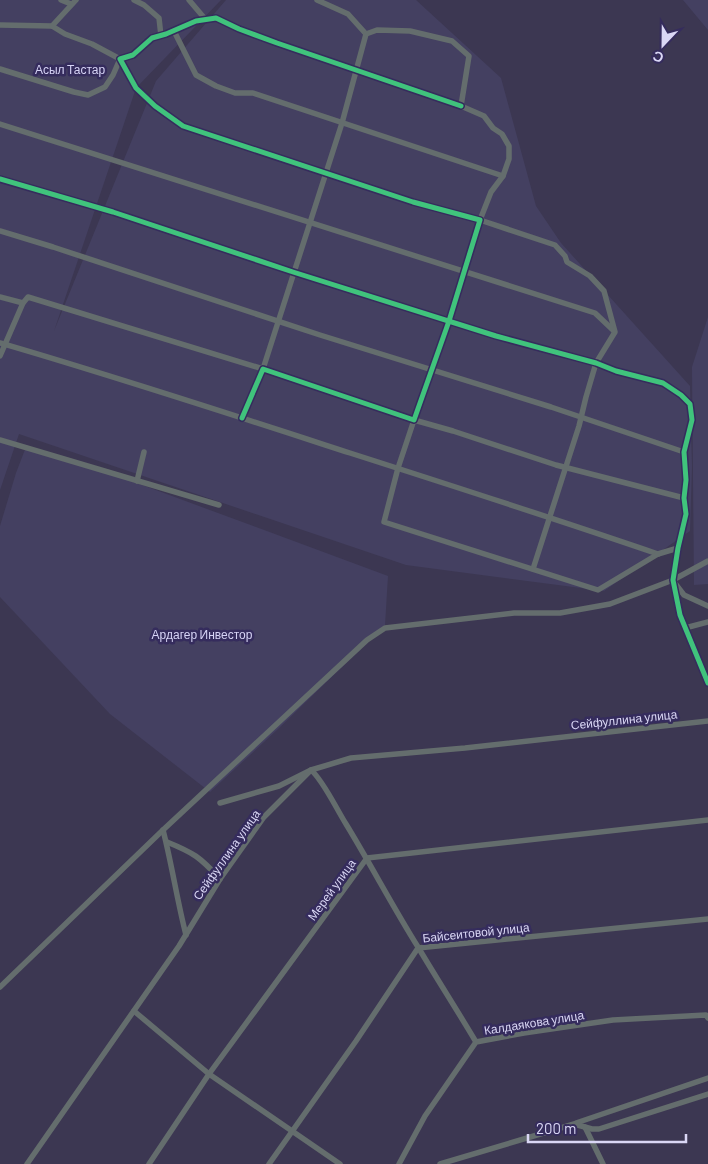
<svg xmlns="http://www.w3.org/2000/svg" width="708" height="1164" viewBox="0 0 708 1164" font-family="Barlow,sans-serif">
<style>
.green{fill:#444061}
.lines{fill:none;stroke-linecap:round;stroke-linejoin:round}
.street{stroke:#646d6d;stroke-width:5.5}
.cycleway-casing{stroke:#352c5d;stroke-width:8}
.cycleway{stroke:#40c37c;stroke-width:5}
.labels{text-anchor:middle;stroke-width:5;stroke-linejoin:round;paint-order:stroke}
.park-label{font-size:12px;fill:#d6d3f5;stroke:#352c5d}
.street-label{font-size:12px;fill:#dad7f5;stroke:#352c5d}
</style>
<rect width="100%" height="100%" fill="#3c3752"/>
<g class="green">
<path d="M 0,0 L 221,0 L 136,88 L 54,331 L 156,81 L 226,0 L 416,0 L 501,78 L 536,206 L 561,243 L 690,386 L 692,467 L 690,531 L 604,591 L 406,565 L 19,434 L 0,490 Z"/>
<path d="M 683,0 L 708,0 L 708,30 Z"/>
<path d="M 708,317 L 708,584 L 694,585 L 692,367 Z"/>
<path d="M 26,447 L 118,476 L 388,576 L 385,625 L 278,729 L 210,792 L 110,714 L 0,597 L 0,526 L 16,473 Z"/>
</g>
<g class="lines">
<g class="street">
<path d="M 61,0 L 71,4"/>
<path d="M 134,0 L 144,5 L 159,18 L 161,36"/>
<path d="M 189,0 L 206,20"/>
<path d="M 317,0 L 348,14 L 366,34"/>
<path d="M 0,25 L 52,26 L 65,34 L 92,44 L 120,59 L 113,75 L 105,87 L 88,95 L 74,92 L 0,69"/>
<path d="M 52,26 L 76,0"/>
<path d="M 174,31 L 196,75 L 216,86 L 235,93 L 253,93 L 503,176"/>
<path d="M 366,34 L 377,30 L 410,31 L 452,41 L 469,56 L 461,106 L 484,116 L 493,128 L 502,134 L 509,146 L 509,159 L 503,176 L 491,192 L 480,220 L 555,245 L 565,256 L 567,262 L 590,276 L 604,291 L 615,332 L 596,363 L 586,397 L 579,426 L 533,569"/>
<path d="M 0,124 L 595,313 L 614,331"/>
<path d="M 0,179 L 113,212 L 293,272 L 496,336 L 596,363 L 616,371 L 663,383 L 681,395 L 690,404 L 692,420 L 684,452 L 686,480 L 684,498 L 686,514 L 678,548 L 673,580 L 680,615 L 708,683"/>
<path d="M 0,231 L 53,247 L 320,335 L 551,407 L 684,452"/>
<path d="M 0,297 L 23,303"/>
<path d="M 0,343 C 117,377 233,415 350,453 C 453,486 556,519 658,554"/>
<path d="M 0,356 L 23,303 L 28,297 L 263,369 L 342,123 L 366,34"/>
<path d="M 242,418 L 263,369 L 414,420 L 449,321 L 480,220 L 413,202 L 183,126 L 155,106 L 136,88 L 120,59 L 133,55 L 152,38 L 166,34 L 196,21 L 216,18 L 239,29 L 277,43 L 461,106"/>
<path d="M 0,440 L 219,505"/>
<path d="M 137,481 L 144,452"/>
<path d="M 678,548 L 658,554 L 598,590 L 384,522 L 398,468 L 414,420 L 453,431 L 556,465 L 684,498"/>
<path d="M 674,582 L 684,595 L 708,606"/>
<path d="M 685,628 L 708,622"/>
<path d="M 220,803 L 279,786 L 311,770 C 323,780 337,810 346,824 C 371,865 393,907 418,947 C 437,979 457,1010 476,1042"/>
<path d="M 163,830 C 172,865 177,900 186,935"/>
<path d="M 167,842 C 194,853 200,857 220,879"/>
<path d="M 0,987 L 163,830 L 367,640 L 385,628 L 514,613 L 560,613 L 610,604 L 673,580 L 708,561"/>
<path d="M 134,1011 L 209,1074 L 340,1164"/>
<path d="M 576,1123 L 708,1078"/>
<path d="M 585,1127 L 603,1164"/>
<path d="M 27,1164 L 179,946 L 220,879 L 264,817 L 311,770 L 351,758 L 465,748 L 708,721"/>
<path d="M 149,1164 L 209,1074 L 367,858 L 708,820"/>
<path d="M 269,1164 L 356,1041 L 418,948 L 708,919"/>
<path d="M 399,1164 L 425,1116 L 476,1042 L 524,1033 L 613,1020 L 706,1015 L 708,1018"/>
<path d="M 440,1164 L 574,1124 L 592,1129 L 599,1129 L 708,1094"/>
</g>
<g class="cycleway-casing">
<g id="cycleway">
<path d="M 0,179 L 113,212 L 293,272 L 496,336 L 596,363 L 616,371 L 663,383 L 681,395 L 690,404 L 692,420 L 684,452 L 686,480 L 684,498 L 686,514 L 678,548 L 673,580 L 680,615 L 708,683"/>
<path d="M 242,418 L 263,369 L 414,420 L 449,321 L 480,220 L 413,202 L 183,126 L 155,106 L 136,88 L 120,59 L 133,55 L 152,38 L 166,34 L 196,21 L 216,18 L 239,29 L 277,43 L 461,106"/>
</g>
</g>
<use href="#cycleway" class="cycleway"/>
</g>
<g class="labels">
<g class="park-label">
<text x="70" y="74">Асыл Тастар</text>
<text x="202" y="639">Ардагер Инвестор</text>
</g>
<g class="street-label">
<text transform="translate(624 720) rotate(-6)" y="4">Сейфуллина улица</text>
<text transform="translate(227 855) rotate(-55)" y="4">Сейфуллина улица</text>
<text transform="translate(332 890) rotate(-54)" y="4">Мерей улица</text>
<text transform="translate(476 933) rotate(-6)" y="4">Байсеитовой улица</text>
<text transform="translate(534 1023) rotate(-9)" y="4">Калдаякова улица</text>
</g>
</g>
<g transform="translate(663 45) rotate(202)" stroke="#352c5d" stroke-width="4" paint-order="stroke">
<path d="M0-4L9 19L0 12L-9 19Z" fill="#dad7f5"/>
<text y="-8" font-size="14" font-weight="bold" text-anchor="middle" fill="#dad7f5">С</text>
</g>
<path d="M528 1134v8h158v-8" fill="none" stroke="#dad7f5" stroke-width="2.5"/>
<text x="536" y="1134" font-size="15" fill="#dad7f5" stroke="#352c5d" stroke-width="4" paint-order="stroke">200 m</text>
</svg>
